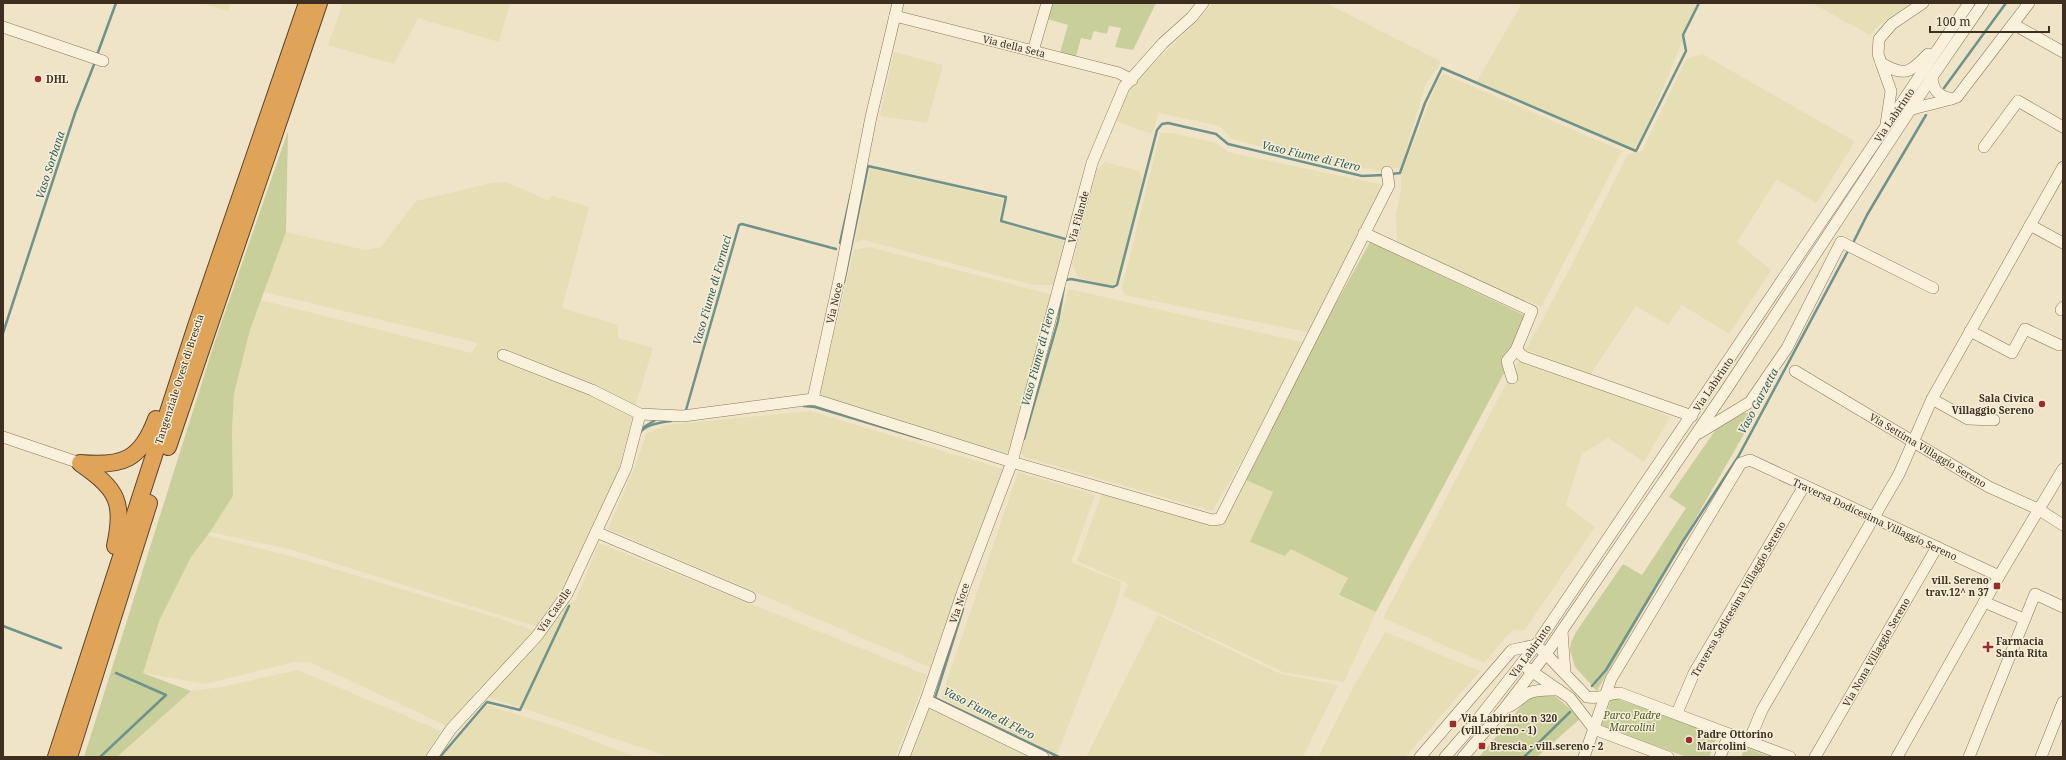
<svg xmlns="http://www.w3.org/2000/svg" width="2066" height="760" viewBox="0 0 2066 760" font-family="'Noto Serif',serif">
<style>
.farmland{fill:#e6deb5}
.green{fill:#c9cf9b}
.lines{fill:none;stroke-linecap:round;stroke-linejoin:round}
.stream{stroke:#6f938a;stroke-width:2.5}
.minor-casing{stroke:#8d765c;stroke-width:12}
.highway-casing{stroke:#5b4430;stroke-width:18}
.minor{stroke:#faf1dc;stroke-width:11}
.highway{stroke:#e0a458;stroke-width:16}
.poi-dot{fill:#9e2a2b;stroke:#f7eed8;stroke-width:1.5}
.labels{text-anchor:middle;stroke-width:3;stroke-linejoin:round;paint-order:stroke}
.street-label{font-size:10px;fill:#3d2e20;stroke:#f7eed8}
.poi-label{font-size:10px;font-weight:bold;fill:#3d2e20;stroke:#f7eed8;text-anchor:start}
.park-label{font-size:10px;font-style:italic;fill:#4d5a26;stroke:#f7eed8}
.water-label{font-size:11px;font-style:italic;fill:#2f5d5a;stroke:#f7eed8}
</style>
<rect width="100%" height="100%" fill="#f0e4c8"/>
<g class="farmland">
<path d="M 202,3 L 231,3 L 228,11 Z"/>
<path d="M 343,3 L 510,3 L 499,42 L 418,18 L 394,64 L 328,45 Z"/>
<path d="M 1213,3 L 1326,3 L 1441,62 L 1425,86 L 1401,167 L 1380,171 L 1298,156 L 1232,139 L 1219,126 L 1159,113 L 1152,134 L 1116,121 L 1124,98 L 1143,74 L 1193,25 Z"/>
<path d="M 1522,3 L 1698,3 L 1641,141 L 1632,150 L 1477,81 Z"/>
<path d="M 1812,3 L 1912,3 L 1879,25 L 1870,35 Z"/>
<path d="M 894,52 L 943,65 L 927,123 L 880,116 Z"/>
<path d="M 1702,54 L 1854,141 L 1850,150 L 1816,203 L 1777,179 L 1737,242 L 1771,270 L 1729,334 L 1682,305 L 1668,325 L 1636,306 L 1590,375 L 1526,350 L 1571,266 L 1628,154 L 1642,151 L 1686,59 Z"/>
<path d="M 1444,74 L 1622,151 L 1541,307 L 1397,245 L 1396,214 L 1401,189 L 1401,175 L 1438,80 Z"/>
<path d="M 1160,133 L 1172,133 L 1216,143 L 1228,152 L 1384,185 L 1311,333 L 1125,295 L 1122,288 Z"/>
<path d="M 1105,162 L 1139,171 L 1142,180 L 1119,282 L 1116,287 L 1079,278 L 1072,265 L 1097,169 Z"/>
<path d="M 870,168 L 1003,199 L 998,222 L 1068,242 L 1055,285 L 1033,285 L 864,240 L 855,242 Z"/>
<path d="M 506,182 L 547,200 L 552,196 L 589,207 L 562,308 L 618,325 L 618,338 L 653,348 L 633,414 L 618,474 L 561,594 L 538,627 L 289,549 L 210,532 L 233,496 L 232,430 L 234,394 L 250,330 L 261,300 L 471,353 L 478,343 L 264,292 L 286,232 L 365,250 L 381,247 L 416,201 L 492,183 Z"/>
<path d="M 869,247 L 1053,295 L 1009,452 L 1006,453 L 823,397 L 820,392 L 854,250 Z"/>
<path d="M 1069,289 L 1305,343 L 1236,471 L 1212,511 L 1024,457 L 1021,453 Z"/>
<path d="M 1518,361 L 1623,397 L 1670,417 L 1644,462 L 1608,438 L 1582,453 L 1566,505 L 1595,527 L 1524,631 L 1513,629 L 1484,663 L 1383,618 Z"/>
<path d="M 810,411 L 1003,469 L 930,667 L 608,529 L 637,461 L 646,434 L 666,425 Z"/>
<path d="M 1018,472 L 1095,495 L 1071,562 L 1121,582 L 1118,599 L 1057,754 L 941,698 Z"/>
<path d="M 1244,479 L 1273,492 L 1264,510 L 1291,549 L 1348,578 L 1339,596 L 1376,612 L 1344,682 L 1283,672 L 1123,596 L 1128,584 L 1077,561 L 1103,491 L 1218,525 Z"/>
<path d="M 207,535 L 301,559 L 498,618 L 535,631 L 447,726 L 310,662 L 294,662 L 205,684 L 143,673 L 160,619 L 191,557 Z"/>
<path d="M 599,543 L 927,675 L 895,757 L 670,757 L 488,697 L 539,638 L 566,602 L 575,602 Z"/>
<path d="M 1158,615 L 1281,674 L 1338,685 L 1303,757 L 1086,757 Z"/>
<path d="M 1385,632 L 1480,671 L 1405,757 L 1318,757 L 1352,690 Z"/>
<path d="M 298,670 L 441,731 L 425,757 L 117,757 L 191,691 L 222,687 Z"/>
<path d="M 486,705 L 555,726 L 636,757 L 442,757 Z"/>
<path d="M 929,709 L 1031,757 L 911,757 Z"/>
</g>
<g class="green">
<path d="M 1050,3 L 1156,3 L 1133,50 L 1115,47 L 1121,28 L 1109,26 L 1107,34 L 1094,31 L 1091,40 L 1081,38 L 1075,60 L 1059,56 L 1068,25 L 1044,18 Z"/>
<path d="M 288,131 L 286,232 L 250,330 L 234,394 L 232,430 L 233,496 L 210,532 L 191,557 L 160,619 L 143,673 L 191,691 L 117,757 L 84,757 L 214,344 Z"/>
<path d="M 1370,242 L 1533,319 L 1376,612 L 1339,595 L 1348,578 L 1291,549 L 1285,556 L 1250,542 L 1273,492 L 1244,479 L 1319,334 Z"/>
<path d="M 1735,413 L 1756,413 L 1597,691 L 1575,667 L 1570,650 L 1571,642 L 1576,632 L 1623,564 L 1642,575 L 1686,508 L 1669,497 L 1721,422 Z"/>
<path d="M 1553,694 L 1581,718 L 1537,757 L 1479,757 L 1529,697 Z"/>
<path d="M 1612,697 L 1718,735 L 1709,757 L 1687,757 L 1601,727 Z"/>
<path d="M 1745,747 L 1770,757 L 1741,757 Z"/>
</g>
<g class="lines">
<g class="stream">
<path d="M 97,55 L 116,3"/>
<path d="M 1944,88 L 2006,3"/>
<path d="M 1391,174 L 1400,173 L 1425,103 L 1442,68 L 1636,151 L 1686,51 L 1683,35 L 1699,3"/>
<path d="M 840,243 L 851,193"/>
<path d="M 1852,245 L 1867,215 L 1926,115"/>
<path d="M 1066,280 L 1071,279 L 1113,287 L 1117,285 L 1157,130 L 1162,124 L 1168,123 L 1216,134 L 1228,144 L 1362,176 L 1384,175"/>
<path d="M 844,282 L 868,166 L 1006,197 L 1001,221 L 1069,240"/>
<path d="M 3,333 L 75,113 L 95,62"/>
<path d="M 804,406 L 815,407 L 922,439"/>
<path d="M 686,410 L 739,225 L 742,224 L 836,249"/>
<path d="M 644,427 L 657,419"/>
<path d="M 640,433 C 645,424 662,422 671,421"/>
<path d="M 1024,439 L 1058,321 L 1064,287"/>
<path d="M 963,609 L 935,698 L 1059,757"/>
<path d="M 3,626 L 61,648"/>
<path d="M 1592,686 L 1606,670 L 1683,541 L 1738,457 L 1849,249"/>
<path d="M 100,757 L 166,695 L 116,673"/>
<path d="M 440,757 L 487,702 L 520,710 L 569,606"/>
<path d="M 1524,757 L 1570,712"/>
</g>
<g class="minor-casing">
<g id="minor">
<path d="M 898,3 L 871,117 L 841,271 L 813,399 L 1012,462 L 963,591 L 926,700 L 1043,757"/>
<path d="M 1203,3 L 1192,17 L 1163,43 L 1124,87 L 1092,163 L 1012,462 L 1212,520 L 1220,519 L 1389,185 L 1387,172"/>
<path d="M 895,16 L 1119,73 L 1132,80"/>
<path d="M 2013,24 L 2063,52"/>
<path d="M 3,27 L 103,61"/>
<path d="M 1033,51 L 1047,3"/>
<path d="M 1881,63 C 1905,77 1910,73 1928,54"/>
<path d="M 1932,77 C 1933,91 1938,95 1951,99"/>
<path d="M 1910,110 C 1926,104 1942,103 1957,97 L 2029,3"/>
<path d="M 1886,124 L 1891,91 L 1878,54 L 1879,39 L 1892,24 L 1923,3"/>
<path d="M 1984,147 L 2018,101 L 2063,127"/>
<path d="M 2030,225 L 2063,243"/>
<path d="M 1364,233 L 1532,311 L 1516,350 L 1524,357 L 1692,416"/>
<path d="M 2061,310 L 2063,307"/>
<path d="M 1970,331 L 2012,353 L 2025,329 L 2059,345"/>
<path d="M 503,355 L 592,390 L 640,414 L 683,416 L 813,399"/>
<path d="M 1795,371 L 1989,487 L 2038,509 L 2063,525"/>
<path d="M 1512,378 L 1507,361 L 1516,350"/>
<path d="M 1932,399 L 1968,419 L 1994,420"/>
<path d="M 1699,433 L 1750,402 L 1787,348 L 1841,242 L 1933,288"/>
<path d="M 3,437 L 80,463"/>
<path d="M 596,532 L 750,597"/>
<path d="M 1984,602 L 2024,619"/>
<path d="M 1562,631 L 1565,673"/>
<path d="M 1527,668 L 1570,698 L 1594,729 L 1668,757"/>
<path d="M 1508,707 C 1516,704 1520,698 1527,694 C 1536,689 1549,690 1559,690"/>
<path d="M 1677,713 L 1694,673 L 1804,486"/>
<path d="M 1749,741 L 1762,710 L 1899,474 L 1932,399 L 2063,167"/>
<path d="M 432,757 L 451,729 L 537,636 L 567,594 L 626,468 L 640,414"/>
<path d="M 904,757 L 926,700"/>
<path d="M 1420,757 L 1512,650 L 1536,645 L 1546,654 L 1587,697 C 1599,700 1609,693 1620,693 L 1790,757"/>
<path d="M 1445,757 L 1479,718 L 1536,645 L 1969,3"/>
<path d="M 1463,757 L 1504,709 L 1546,654 L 1726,390 L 1932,77 L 1983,3"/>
<path d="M 1584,757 L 1611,679 L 1741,463 L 1750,460 L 1999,576"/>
<path d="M 1720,757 L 1729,734"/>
<path d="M 1815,757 L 1937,547"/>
<path d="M 1897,757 L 1999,576 L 2063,469"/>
<path d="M 1969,757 L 2035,594 L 2063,607"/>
<path d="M 2041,757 L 2063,702"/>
</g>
</g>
<g class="highway-casing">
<g id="highway">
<path d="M 168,447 L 319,3"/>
<path d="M 80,463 C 122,467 141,460 156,419"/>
<path d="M 81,464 C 118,490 124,502 115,546"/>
<path d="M 56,757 L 196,326 L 307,3"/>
<path d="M 69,757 L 149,503"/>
</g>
</g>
<use href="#minor" class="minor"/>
<use href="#highway" class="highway"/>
</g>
<g class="poi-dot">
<circle cx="38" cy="79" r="4"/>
<circle cx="2042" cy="404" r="4"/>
<rect x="1993" y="582" width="8" height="8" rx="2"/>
<path d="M1986 641h4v4h4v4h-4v4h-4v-4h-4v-4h4z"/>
<rect x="1449" y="720" width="8" height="8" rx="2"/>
<circle cx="1689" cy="740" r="4"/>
<rect x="1478" y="742" width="8" height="8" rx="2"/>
</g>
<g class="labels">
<g class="street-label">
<text transform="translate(1014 46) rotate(14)" y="4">Via della Seta</text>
<text transform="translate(1894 115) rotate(-56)" y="4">Via Labirinto</text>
<text transform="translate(1078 217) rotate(-75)" y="4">Via Filande</text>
<text transform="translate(834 303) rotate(-77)" y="4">Via Noce</text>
<text transform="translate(179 379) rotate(-72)" y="4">Tangenziale Ovest di Brescia</text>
<text transform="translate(1713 384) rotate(-56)" y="4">Via Labirinto</text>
<text transform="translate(1928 450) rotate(31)" y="4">Via Settima Villaggio Sereno</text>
<text transform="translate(1875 519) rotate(25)" y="4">Traversa Dodicesima Villaggio Sereno</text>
<text transform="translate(1738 599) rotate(-60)" y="4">Traversa Sedicesima Villaggio Sereno</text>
<text transform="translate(959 603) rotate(-71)" y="4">Via Noce</text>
<text transform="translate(554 610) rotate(-56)" y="4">Via Caselle</text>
<text transform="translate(1530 651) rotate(-54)" y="4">Via Labirinto</text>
<text transform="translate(1876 652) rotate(-60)" y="4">Via Nona Villaggio Sereno</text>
</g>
<g class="poi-label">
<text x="46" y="83">DHL</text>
<text x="2034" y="402" text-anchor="end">Sala Civica<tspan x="2034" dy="12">Villaggio Sereno</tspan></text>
<text x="1989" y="584" text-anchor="end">vill. Sereno<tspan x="1989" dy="12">trav.12^ n 37</tspan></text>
<text x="1996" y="645">Farmacia<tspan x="1996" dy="12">Santa Rita</tspan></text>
<text x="1461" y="722">Via Labirinto n 320<tspan x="1461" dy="12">(vill.sereno - 1)</tspan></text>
<text x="1697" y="738">Padre Ottorino<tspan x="1697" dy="12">Marcolini</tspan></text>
<text x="1490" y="750">Brescia - vill.sereno - 2</text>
</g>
<g class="park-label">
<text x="1632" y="719">Parco Padre<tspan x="1632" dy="12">Marcolini</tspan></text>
</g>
<g class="water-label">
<text transform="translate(1311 156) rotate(13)" y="4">Vaso Fiume di Flero</text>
<text transform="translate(50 165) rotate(-72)" y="4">Vaso Sorbana</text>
<text transform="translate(712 290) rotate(-74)" y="4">Vaso Fiume di Fornaci</text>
<text transform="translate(1038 357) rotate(-75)" y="4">Vaso Fiume di Flero</text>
<text transform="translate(1758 401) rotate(-62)" y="4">Vaso Garzetta</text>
<text transform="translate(989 713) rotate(27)" y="4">Vaso Fiume di Flero</text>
</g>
</g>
<rect width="2066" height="760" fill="none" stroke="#3d2e20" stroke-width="8"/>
<path d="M1930 26v6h119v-6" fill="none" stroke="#3d2e20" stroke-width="2"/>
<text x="1936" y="26" font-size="12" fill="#3d2e20" stroke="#f7eed8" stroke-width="3" paint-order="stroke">100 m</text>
</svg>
